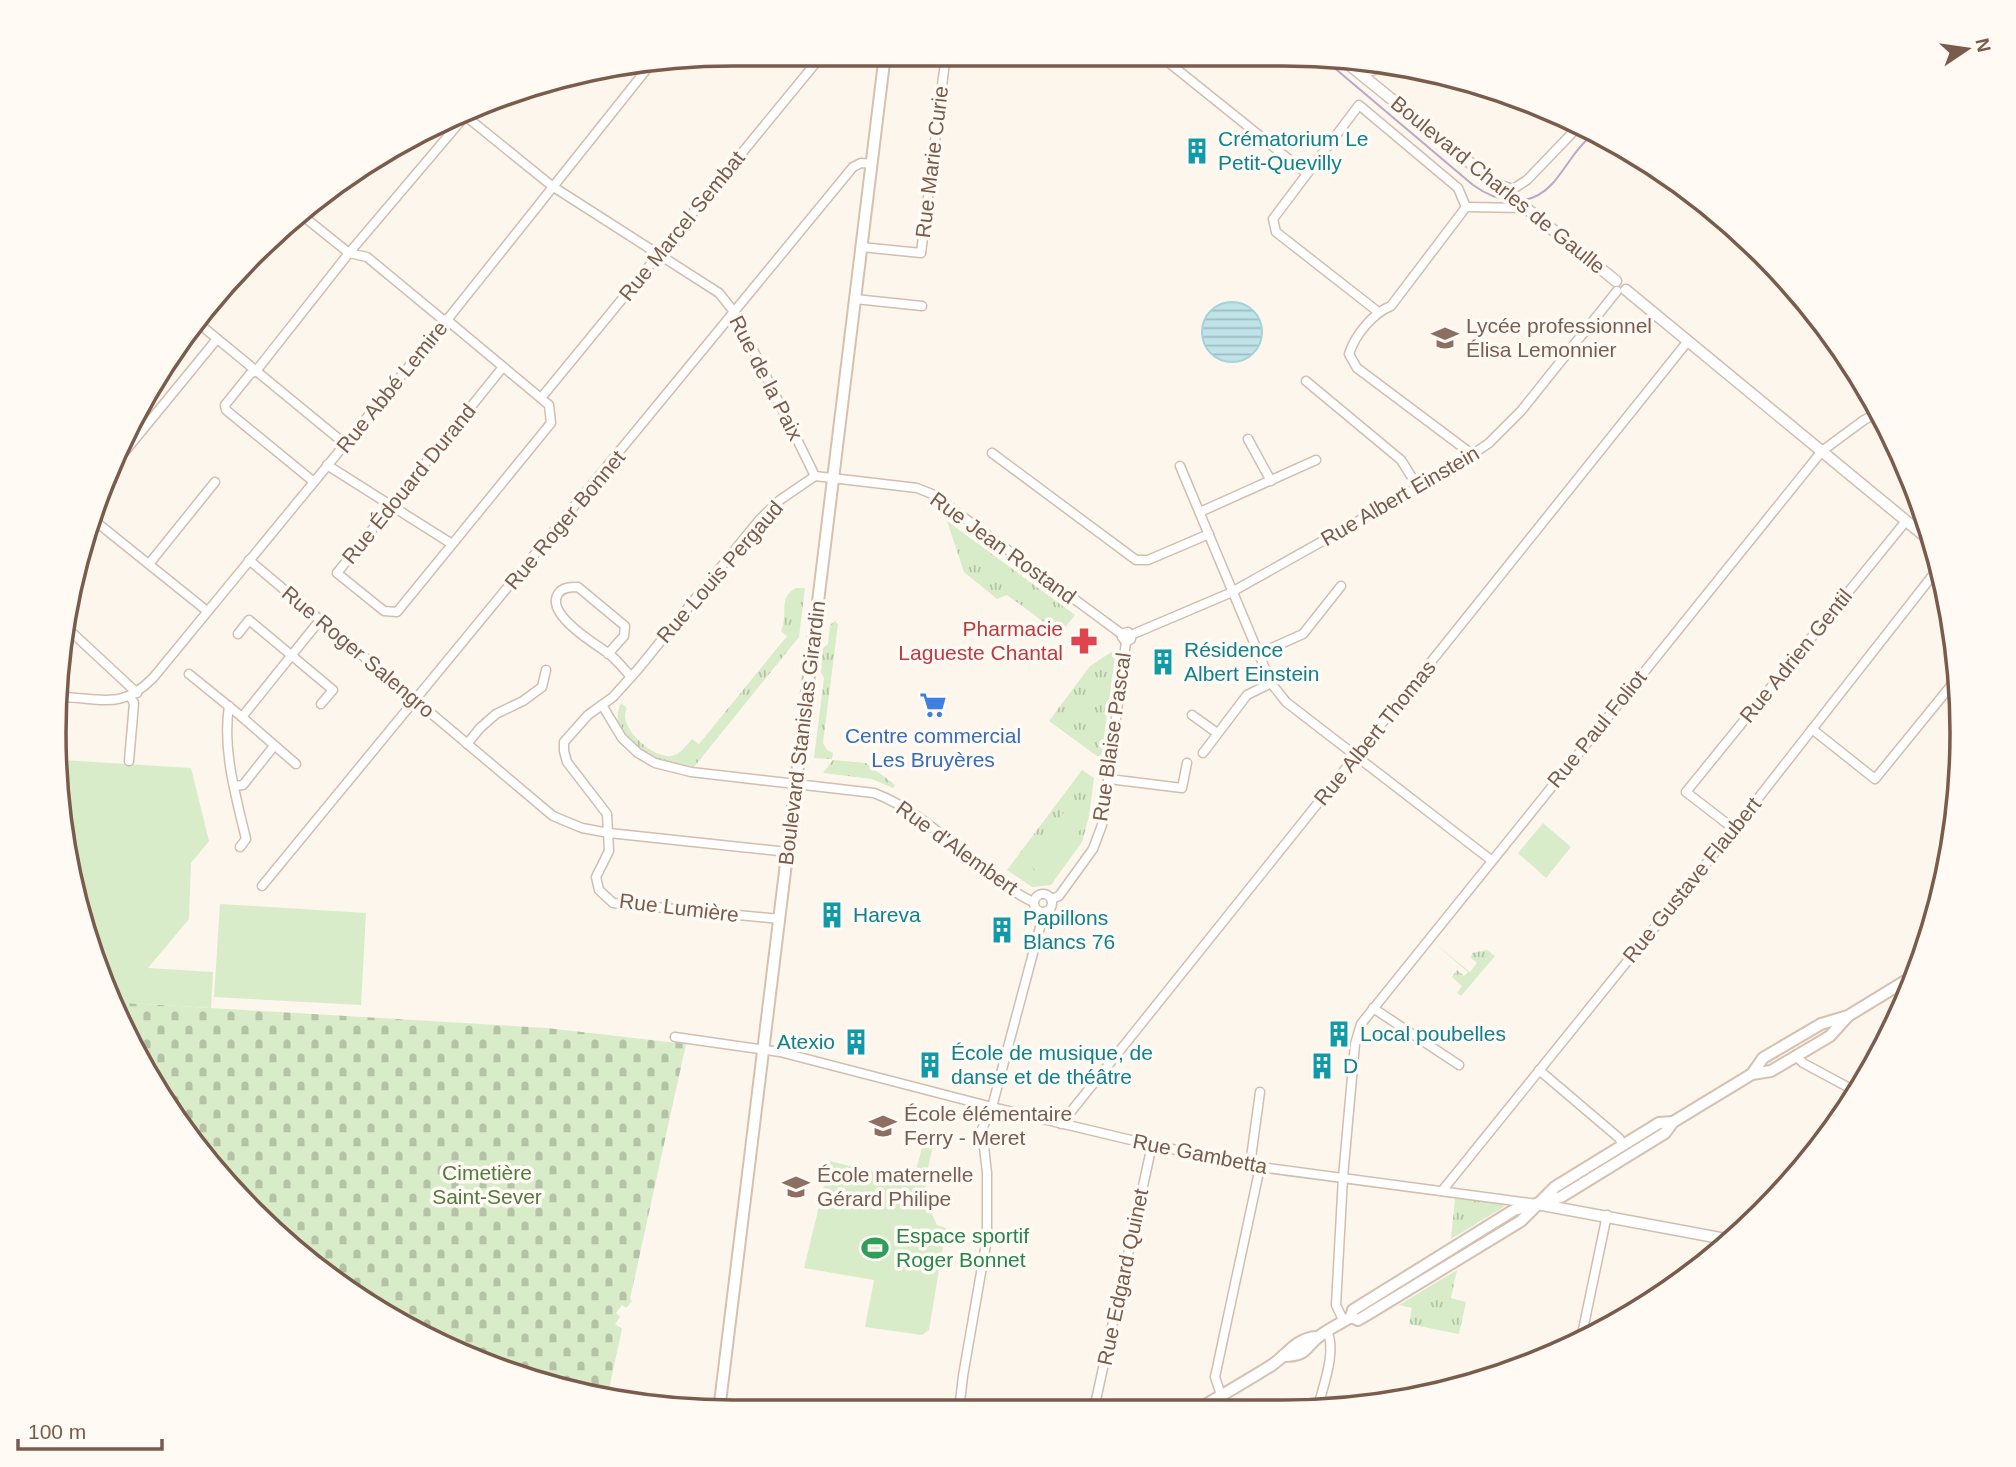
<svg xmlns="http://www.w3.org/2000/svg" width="2016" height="1467" viewBox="0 0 2016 1467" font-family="Arial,sans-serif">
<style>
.grass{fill:url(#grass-tufts)}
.cemetery{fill:url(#cemetery-stones)}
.pitch{fill:#d8ecc9}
.water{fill:url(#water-rules);stroke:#a5d3da;stroke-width:2}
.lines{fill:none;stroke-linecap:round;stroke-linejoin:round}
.minor-casing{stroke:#d1beb0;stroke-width:11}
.tertiary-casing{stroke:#d1beb0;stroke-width:13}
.secondary-casing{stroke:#d6c0b0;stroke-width:14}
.minor{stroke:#fff;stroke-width:8}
.tertiary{stroke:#fff;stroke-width:10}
.secondary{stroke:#fff;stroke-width:10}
.tram{stroke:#b9a8c9;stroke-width:2}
.labels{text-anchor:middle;stroke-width:7;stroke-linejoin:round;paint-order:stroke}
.culture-label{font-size:21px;fill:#0d838f;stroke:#fffaf3;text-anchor:start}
.street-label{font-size:21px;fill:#7a5c4d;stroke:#fffaf3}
.education-label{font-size:21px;fill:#785e54;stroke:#fffaf3;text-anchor:start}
.health-label{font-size:21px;fill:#be3a42;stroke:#fffaf3;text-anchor:end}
.shop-label{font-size:21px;fill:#366cbe;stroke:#fffaf3}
.park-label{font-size:21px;fill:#537a41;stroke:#fffaf3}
.leisure-label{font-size:21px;fill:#27864d;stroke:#fffaf3;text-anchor:start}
.rim{fill:none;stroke:#7a5c4d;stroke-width:3.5}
</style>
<defs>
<pattern id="grass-tufts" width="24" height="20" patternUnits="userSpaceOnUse" patternTransform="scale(1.75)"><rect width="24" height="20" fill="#d8ecc9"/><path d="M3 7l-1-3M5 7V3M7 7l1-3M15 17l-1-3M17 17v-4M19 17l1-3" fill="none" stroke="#b4c2a5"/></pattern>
<pattern id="cemetery-stones" width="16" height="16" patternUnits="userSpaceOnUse" patternTransform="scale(1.75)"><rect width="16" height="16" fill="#d8ecc9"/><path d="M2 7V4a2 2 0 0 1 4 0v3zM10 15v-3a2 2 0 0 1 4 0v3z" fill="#b4c2a5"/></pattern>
<pattern id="water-rules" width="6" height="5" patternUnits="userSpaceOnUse" patternTransform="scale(1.75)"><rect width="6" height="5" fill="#bfe3e8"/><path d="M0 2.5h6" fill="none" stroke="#a0bbbe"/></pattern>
</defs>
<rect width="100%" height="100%" fill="#fdf6ec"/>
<g class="grass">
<path d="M 947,521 L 1075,615 L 1060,634 L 1007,595 L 997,599 L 964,572 Z"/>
<path d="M 796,588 L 805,588 L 799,637 L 694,767 C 683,766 671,766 660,762 C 638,752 607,730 621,703 L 627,708 C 625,713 624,719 627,724 C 632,738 656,758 671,756 C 680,755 686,746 692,739 L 699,744 L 787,636 L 781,631 C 789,614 777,598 796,588 Z"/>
<path d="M 835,621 L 838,624 L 823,743 L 827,750 L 833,753 L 832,759 L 814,758 L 824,678 L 821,672 L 823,648 L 828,644 L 830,625 Z"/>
<path d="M 1116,649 L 1101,759 L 1049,721 L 1090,666 Z"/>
<path d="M 833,760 L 866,763 L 895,785 L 893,788 L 872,779 L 823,773 Z"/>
<path d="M 1082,770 L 1094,778 L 1089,816 L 1082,842 L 1051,885 L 1032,887 L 1007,870 Z"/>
<path d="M 1434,943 L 1470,972 L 1477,963 L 1471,958 L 1472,953 L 1487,950 L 1495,956 L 1461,996 L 1457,993 L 1462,986 L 1452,977 L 1457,970 L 1464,976 L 1468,972 Z"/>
<path d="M 1455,1198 L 1503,1204 L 1504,1207 L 1451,1239 Z"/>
<path d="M 1457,1270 L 1451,1298 L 1466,1302 L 1459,1334 L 1409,1324 L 1412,1308 L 1399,1305 Z"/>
</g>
<path class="cemetery" d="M 111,1002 L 547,1028 L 686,1044 L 630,1299 L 632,1301 L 626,1308 L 622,1305 L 616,1313 L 620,1317 L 615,1324 L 622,1329 L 607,1398 L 557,1389 L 433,1343 L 286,1244 L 195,1147 Z"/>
<g class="pitch">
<path d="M 62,760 L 191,768 L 209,841 L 191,863 L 189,919 L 148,968 L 213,972 L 211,1008 L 111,1002 L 106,993 L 60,822 Z"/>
<path d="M 1068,807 L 1086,822 L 1046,878 L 1026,863 Z"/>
<path d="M 1543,823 L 1571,847 L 1546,878 L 1518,853 Z"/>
<path d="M 220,904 L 366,913 L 361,1005 L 214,997 Z"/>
<path d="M 925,1136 L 935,1139 C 926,1175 920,1189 937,1225 L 946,1228 L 929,1330 L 922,1335 L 865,1327 L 874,1280 L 804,1268 L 830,1161 L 913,1182 Z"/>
</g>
<circle class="water" cx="1232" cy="332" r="30"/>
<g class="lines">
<g class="minor-casing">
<g id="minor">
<path d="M 1158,54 L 1306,173"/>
<path d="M 1362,75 L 1381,67"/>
<path d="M 468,118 L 552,186 L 719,293 L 735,313 L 815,476"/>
<path d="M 1497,184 L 1513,189 L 1527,180 L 1575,130"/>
<path d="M 1466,207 L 1391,306 C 1373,313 1355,335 1349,354 L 1357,368 L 1473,455"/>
<path d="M 1466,207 L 1525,208"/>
<path d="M 303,216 L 349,253 L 367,257 L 442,319 L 447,320 L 549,405 L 551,423 L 397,612 L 384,611 L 337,573 L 503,367"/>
<path d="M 861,247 L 921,253 L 946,54"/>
<path d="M 855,299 L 922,306"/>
<path d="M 1377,311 L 1276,232 L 1273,219 L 1359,105 L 1458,188 L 1466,207"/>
<path d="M 198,323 L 345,444"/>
<path d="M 1306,381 L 1401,460 L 1418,487"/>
<path d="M 541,398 L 823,54"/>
<path d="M 1248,439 L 1271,481"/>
<path d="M 992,453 L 1136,560 L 1148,560 L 1209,534"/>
<path d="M 327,465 L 452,544"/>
<path d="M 113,466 L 217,339"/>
<path d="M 1180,466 L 1271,683 L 1286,702 L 1491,860"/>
<path d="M 815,476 L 917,488 L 932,494 L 1123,635"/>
<path d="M 314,482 L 226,410 L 225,405 L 250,374 L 256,371 L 349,253 L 460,122"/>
<path d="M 1200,512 L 1316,460"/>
<path d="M 95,521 L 207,611"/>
<path d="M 249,560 L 553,816 L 582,828 L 609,833 L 788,852"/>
<path d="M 149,564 L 215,482"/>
<path d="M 66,627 L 137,693"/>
<path d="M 238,634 L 249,620 L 333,690 L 321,704"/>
<path d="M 1131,635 L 1230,593 L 1451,469 L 1489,443 L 1521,411 L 1617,291"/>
<path d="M 608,654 L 624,636 L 625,626 L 578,587 C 571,587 562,587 558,594 C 545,614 595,644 608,653 C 616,659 624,669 631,677"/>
<path d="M 1258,654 L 1303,634 L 1341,586"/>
<path d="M 189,674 L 242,717"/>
<path d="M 64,697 C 105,699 122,709 153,678 L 447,320 L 650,65"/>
<path d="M 602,705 L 622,738 L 638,753 L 655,763 L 691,772 L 874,793 C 935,816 976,874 1033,902"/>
<path d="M 229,706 C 222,749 236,797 246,839 L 240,847"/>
<path d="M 1192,715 L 1217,733"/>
<path d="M 1812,729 L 1875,779 L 1958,677"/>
<path d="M 467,744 L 480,728 L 496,714 L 523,701 L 542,687 L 546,670"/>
<path d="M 1203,753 L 1247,695 L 1271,683"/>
<path d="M 129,761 L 134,703 L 130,696"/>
<path d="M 296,764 L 242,717 L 320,620"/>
<path d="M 1109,779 L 1182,788 L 1187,763"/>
<path d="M 234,786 L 243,785 L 274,746"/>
<path d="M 1734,829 L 1686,792 L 1906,521"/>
<path d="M 262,886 L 853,167 L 861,163 L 872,164"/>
<circle cx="1043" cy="903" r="9"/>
<path d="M 1052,899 L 1059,896 L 1093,849 L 1102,825 L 1126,642 L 1122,637 L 1124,633 L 1128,632 L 1131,635 L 1131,639 L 1126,642"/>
<path d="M 780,919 L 613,903 L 599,890 L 596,877 L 609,851 L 607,814 L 567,762 L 564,751 L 564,742 L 588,715 L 613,697 L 639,668 L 760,519 L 780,500 L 815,476"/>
<path d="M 1373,1008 L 1459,1065"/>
<path d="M 675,1037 L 780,1052 L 992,1107 L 1152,1145 L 1260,1167 L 1530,1203"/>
<path d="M 1796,1056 L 1803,1063 L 1857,1092"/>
<path d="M 1539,1070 L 1619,1138 L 1623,1145"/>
<path d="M 1061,1124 L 1688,341"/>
<path d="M 1250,1165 L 1260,1092"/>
<path d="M 1442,1191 L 1734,829 L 1940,566"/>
<path d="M 1344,1322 L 1336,1305 L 1343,1177 L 1355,1044 L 1361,1024 L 1822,451 L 1864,420 L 1879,412"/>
<path d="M 1581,1339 L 1607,1215"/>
<path d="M 1221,1395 L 1215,1377 L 1260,1167"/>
<path d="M 1318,1407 C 1323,1386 1337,1351 1327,1331"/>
<path d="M 1094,1409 L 1152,1145"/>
<path d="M 959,1410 L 963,1376 L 987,1238 L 987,1173 L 982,1129 L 992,1107 L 1044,912"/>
</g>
</g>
<g class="tertiary-casing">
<g id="tertiary">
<path d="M 1347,63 L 1616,281"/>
<path d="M 1626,290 L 1933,543"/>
<path d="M 1537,1204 L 1731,1240"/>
</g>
</g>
<g class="secondary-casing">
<g id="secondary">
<path d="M 1752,1074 L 1763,1058 L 1821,1024 L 1848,1016 L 1915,975"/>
<path d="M 1351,1317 L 1358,1320 L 1365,1316 L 1521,1221 L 1555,1187 L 1659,1123 L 1673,1122"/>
<path d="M 1283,1356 C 1310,1356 1304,1346 1321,1335 C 1330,1328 1341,1323 1351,1317 L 1353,1310 L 1514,1210 L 1561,1197 L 1665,1133 L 1673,1122 L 1752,1074 L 1771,1071 L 1820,1042 L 1830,1036 L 1848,1016"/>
<path d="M 1200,1408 C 1224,1394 1248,1380 1272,1365 C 1288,1354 1296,1338 1317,1337"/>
<path d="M 719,1411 L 885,54"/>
</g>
</g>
<use href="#minor" class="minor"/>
<use href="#tertiary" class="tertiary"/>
<use href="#secondary" class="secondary"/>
<path class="tram" d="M 1325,60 L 1473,185 C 1498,203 1529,209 1552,184 C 1566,169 1574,150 1590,137"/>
</g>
<defs>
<g id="building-bare" transform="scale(2.1)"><path d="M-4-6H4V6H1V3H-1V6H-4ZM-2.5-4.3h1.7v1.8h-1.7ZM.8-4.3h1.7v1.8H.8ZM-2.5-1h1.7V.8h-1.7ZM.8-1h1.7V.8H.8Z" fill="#0f9aa8" stroke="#fffaf3" stroke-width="2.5" paint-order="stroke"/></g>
<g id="school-bare" transform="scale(2.1)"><path d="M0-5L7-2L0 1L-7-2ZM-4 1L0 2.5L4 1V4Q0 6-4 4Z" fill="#8d6e63" stroke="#fffaf3" stroke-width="2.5" paint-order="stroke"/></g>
<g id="pharmacy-bare" transform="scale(2.1)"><path d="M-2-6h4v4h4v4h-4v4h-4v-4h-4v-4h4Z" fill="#e0444e" stroke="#fffaf3" stroke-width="2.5" paint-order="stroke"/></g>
<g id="supermarket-bare" transform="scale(2.1)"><path d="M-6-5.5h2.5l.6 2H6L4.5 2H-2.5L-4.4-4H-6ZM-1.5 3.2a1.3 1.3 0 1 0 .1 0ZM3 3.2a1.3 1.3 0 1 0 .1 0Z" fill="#3f7fe0" stroke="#fffaf3" stroke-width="2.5" paint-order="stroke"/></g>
<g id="stadium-bare" transform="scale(2.1)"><path d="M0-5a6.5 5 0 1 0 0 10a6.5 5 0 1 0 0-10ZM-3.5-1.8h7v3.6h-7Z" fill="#2e9e5b" stroke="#fffaf3" stroke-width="2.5" paint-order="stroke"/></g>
</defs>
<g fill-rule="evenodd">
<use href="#building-bare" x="1197" y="151"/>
<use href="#school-bare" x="1445" y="338"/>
<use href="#pharmacy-bare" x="1084" y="641"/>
<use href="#building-bare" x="1163" y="662"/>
<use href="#supermarket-bare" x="933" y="705"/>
<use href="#building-bare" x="832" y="915"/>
<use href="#building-bare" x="1002" y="930"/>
<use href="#building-bare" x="1339" y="1034"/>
<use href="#building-bare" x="856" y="1042"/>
<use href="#building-bare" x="930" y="1065"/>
<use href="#building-bare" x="1322" y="1066"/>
<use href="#school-bare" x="883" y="1126"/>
<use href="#school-bare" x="796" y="1187"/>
<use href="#stadium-bare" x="875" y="1248"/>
</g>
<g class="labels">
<g class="culture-label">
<text x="1218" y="146">Crématorium Le<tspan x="1218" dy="24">Petit-Quevilly</tspan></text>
<text x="1184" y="657">Résidence<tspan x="1184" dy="24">Albert Einstein</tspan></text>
<text x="853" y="922">Hareva</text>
<text x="1023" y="925">Papillons<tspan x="1023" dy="24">Blancs 76</tspan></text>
<text x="1360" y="1041">Local poubelles</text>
<text x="835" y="1049" text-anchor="end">Atexio</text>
<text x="951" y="1060">École de musique, de<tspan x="951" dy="24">danse et de théâtre</tspan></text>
<text x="1343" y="1073">D</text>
</g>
<g class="street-label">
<text transform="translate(932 162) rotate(-83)" y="7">Rue Marie Curie</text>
<text transform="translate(1498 185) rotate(39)" y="7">Boulevard Charles de Gaulle</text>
<text transform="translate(682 226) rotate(-51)" y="7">Rue Marcel Sembat</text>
<text transform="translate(766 378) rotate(63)" y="7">Rue de la Paix</text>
<text transform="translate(392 387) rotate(-51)" y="7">Rue Abbé Lemire</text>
<text transform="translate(409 484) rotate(-51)" y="7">Rue Édouard Durand</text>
<text transform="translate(1400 496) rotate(-30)" y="7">Rue Albert Einstein</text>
<text transform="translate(565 520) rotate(-50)" y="7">Rue Roger Bonnet</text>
<text transform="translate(1003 548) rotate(36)" y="7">Rue Jean Rostand</text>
<text transform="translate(720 572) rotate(-49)" y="7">Rue Louis Pergaud</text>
<text transform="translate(358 652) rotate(40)" y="7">Rue Roger Salengro</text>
<text transform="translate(1796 656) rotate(-51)" y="7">Rue Adrien Gentil</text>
<text transform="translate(1597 729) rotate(-51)" y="7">Rue Paul Foliot</text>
<text transform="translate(802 733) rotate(-83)" y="7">Boulevard Stanislas Girardin</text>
<text transform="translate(1375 733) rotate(-51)" y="7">Rue Albert Thomas</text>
<text transform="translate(1112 737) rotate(-82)" y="7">Rue Blaise Pascal</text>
<text transform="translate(957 848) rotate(36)" y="7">Rue d'Alembert</text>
<text transform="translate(1692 880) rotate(-51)" y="7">Rue Gustave Flaubert</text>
<text transform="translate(679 908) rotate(7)" y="7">Rue Lumière</text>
<text transform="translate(1200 1154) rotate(11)" y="7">Rue Gambetta</text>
<text transform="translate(1123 1277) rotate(-78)" y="7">Rue Edgard Quinet</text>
</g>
<g class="education-label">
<text x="1466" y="333">Lycée professionnel<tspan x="1466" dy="24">Élisa Lemonnier</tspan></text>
<text x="904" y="1121">École élémentaire<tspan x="904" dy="24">Ferry - Meret</tspan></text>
<text x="817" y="1182">École maternelle<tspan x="817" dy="24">Gérard Philipe</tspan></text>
</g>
<g class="health-label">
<text x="1063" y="636">Pharmacie<tspan x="1063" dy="24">Lagueste Chantal</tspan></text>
</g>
<g class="shop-label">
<text x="933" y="743">Centre commercial<tspan x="933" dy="24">Les Bruyères</tspan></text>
</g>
<g class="park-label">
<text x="487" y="1180">Cimetière<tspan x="487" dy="24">Saint-Sever</tspan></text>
</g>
<g class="leisure-label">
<text x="896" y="1243">Espace sportif<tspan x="896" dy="24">Roger Bonnet</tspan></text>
</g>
</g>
<path d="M0 0H2016V1467H0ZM733 66H1283A667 667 0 0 1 1950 733V733A667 667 0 0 1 1283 1400H733A667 667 0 0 1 66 733V733A667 667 0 0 1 733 66Z" fill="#fffaf3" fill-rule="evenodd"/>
<path class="rim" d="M733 66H1283A667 667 0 0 1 1950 733V733A667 667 0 0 1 1283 1400H733A667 667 0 0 1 66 733V733A667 667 0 0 1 733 66Z"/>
<g transform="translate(1967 49) rotate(77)" stroke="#fffaf3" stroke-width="5" paint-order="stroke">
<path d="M0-5L12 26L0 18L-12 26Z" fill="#7a5c4d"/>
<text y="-10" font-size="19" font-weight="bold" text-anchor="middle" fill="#7a5c4d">N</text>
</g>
<path d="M18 1439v10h144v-10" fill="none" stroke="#7a5c4d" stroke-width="3.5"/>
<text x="28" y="1439" font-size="21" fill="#7a5c4d" stroke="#fffaf3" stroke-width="5" paint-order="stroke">100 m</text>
</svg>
